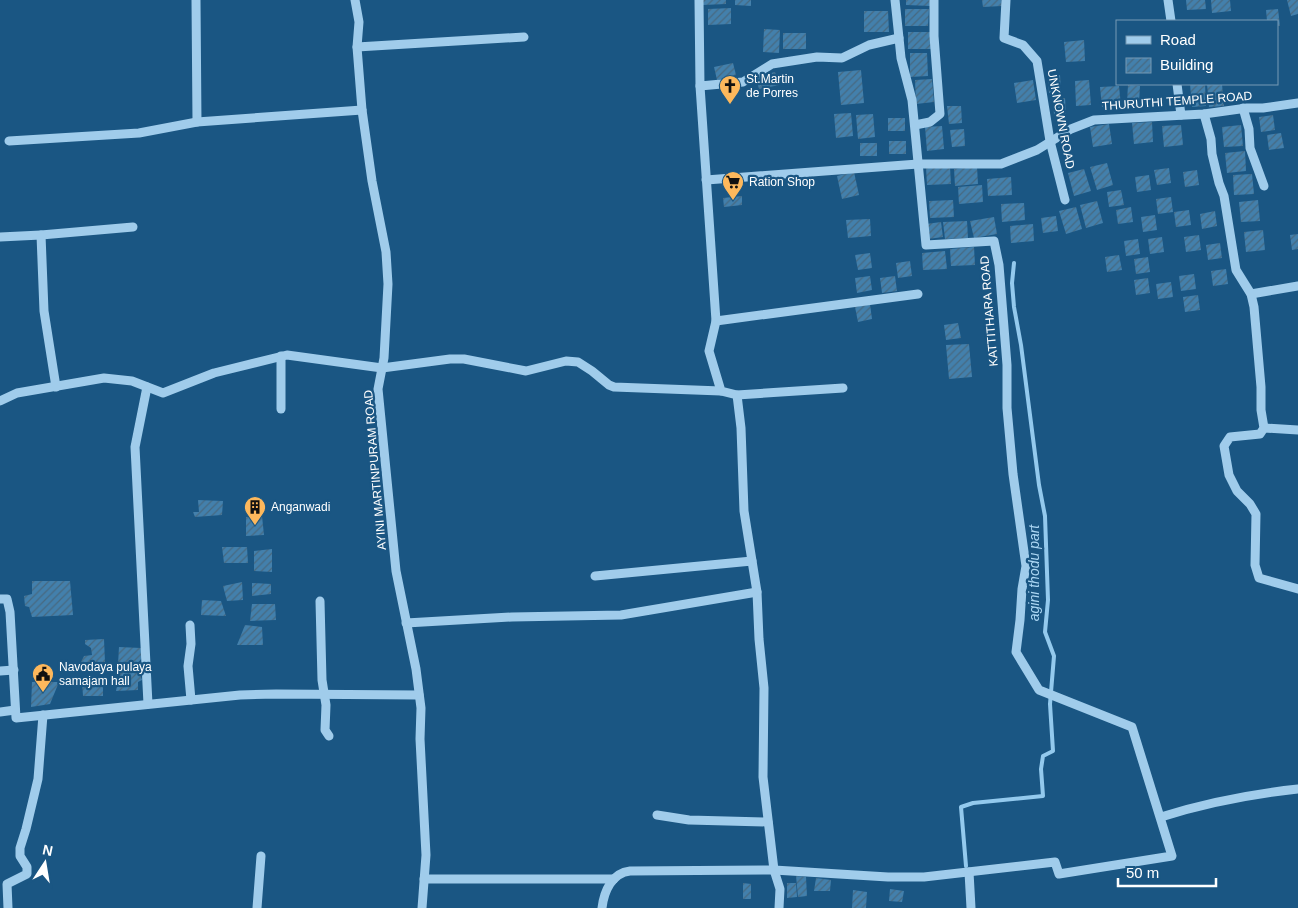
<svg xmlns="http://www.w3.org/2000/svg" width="1298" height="908" viewBox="0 0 1298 908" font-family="Arial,sans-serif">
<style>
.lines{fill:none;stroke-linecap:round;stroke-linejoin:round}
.stream{stroke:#93c9ed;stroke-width:4}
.building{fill:url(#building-hatch)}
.minor{stroke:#a0cceb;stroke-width:9}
.labels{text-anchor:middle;stroke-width:4.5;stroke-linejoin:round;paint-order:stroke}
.poi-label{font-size:12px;fill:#fff;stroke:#1a5683;text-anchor:start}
.street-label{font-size:12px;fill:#fff;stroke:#1a5683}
.water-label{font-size:14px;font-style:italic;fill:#abd6f3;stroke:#1a5683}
</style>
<defs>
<pattern id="building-hatch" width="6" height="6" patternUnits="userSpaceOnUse" patternTransform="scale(1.25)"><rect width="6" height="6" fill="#4380ac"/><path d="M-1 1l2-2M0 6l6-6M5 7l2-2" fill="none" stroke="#476981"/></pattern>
</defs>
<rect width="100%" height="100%" fill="#1a5683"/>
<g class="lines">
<path class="stream" d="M 966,866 L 961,807 L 973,803 L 1043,796 L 1041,769 L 1043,756 L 1053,751 L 1050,704 L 1054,656 L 1045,632 L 1048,600 L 1045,516 L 1039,485 L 1021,345 L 1014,307 L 1012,283 L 1014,263"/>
</g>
<g class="building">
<path d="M 703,0 L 726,0 L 726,4 L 703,5 Z"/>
<path d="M 735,0 L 751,0 L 751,6 L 735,5 Z"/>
<path d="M 906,0 L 930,0 L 930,6 L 906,5 Z"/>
<path d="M 982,0 L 1001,0 L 1002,6 L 983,7 Z"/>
<path d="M 1186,0 L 1205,0 L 1206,9 L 1187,10 Z"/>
<path d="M 1211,0 L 1230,0 L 1231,11 L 1212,13 Z"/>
<path d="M 1287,0 L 1298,0 L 1298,14 L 1291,16 Z"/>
<path d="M 731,8 L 731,24 L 708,25 L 708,9 Z"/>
<path d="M 905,9 L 929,9 L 928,26 L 905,26 Z"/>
<path d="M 1278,9 L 1280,26 L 1277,26 L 1277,21 L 1267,21 L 1266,10 Z"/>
<path d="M 864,11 L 888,11 L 889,32 L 864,32 Z"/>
<path d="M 764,29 L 780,30 L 779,53 L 763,52 Z"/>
<rect x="908" y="32" width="24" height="17"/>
<rect x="783" y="33" width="23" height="16"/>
<path d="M 1084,40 L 1085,61 L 1066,62 L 1064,42 Z"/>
<path d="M 910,53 L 927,53 L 928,76 L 910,77 Z"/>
<path d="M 733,63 L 736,75 L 717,80 L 714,67 Z"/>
<path d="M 861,70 L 864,103 L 841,105 L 838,72 Z"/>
<path d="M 775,72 L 779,85 L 759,89 L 756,77 Z"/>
<path d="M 1060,75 L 1061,92 L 1049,93 L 1048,76 Z"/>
<path d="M 932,79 L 934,102 L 916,104 L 915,80 Z"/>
<path d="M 1033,80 L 1036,100 L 1017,103 L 1014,83 Z"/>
<path d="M 1089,80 L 1091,105 L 1076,106 L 1075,81 Z"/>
<path d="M 1190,84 L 1205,84 L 1206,106 L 1192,107 Z"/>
<path d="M 1207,84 L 1222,84 L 1224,106 L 1209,107 Z"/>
<path d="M 1128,85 L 1140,86 L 1139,103 L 1127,102 Z"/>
<path d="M 1119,86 L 1121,106 L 1102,107 L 1100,87 Z"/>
<path d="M 1053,98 L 1065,98 L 1066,115 L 1054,115 Z"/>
<path d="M 947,106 L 961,106 L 962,123 L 949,124 Z"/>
<path d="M 851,113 L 853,136 L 836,138 L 834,114 Z"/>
<path d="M 873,114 L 875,137 L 858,139 L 856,115 Z"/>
<path d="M 1273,115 L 1275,130 L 1261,132 L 1259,117 Z"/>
<rect x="888" y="118" width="17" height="13"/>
<path d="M 1152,122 L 1153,142 L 1134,144 L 1132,123 Z"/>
<path d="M 1109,124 L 1112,144 L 1093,147 L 1090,127 Z"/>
<path d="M 1181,125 L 1183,145 L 1164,147 L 1162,126 Z"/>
<path d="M 1241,125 L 1243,146 L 1224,147 L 1222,127 Z"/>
<path d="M 942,126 L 944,149 L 927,151 L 925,127 Z"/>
<path d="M 964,129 L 965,146 L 952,147 L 950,130 Z"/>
<path d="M 1281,133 L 1284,148 L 1269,150 L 1267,135 Z"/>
<rect x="889" y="141" width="17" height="13"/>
<rect x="860" y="143" width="17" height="13"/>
<path d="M 1245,151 L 1246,171 L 1227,173 L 1225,153 Z"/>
<path d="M 1107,163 L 1113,185 L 1097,190 L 1090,167 Z"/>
<path d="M 950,167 L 951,184 L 927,185 L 926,168 Z"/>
<path d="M 977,167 L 978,184 L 955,186 L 954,169 Z"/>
<path d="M 1169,168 L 1171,183 L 1157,185 L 1154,170 Z"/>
<path d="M 1084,169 L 1091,191 L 1074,196 L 1068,173 Z"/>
<path d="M 1197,170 L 1199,185 L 1185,187 L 1183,172 Z"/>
<path d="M 854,172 L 859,195 L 842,199 L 837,176 Z"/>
<path d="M 1252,174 L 1254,194 L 1234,195 L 1233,175 Z"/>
<path d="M 1149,175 L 1151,190 L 1137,192 L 1135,177 Z"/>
<path d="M 1011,177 L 1012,195 L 988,196 L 987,179 Z"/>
<path d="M 982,185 L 983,202 L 959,204 L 958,187 Z"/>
<path d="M 1121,190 L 1124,205 L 1109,207 L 1107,192 Z"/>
<path d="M 742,196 L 742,205 L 724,207 L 723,198 Z"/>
<path d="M 1171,197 L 1173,212 L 1158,214 L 1156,199 Z"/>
<path d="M 953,200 L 954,217 L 930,218 L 929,201 Z"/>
<path d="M 1258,200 L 1260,221 L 1241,222 L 1239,202 Z"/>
<path d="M 1097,201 L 1103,223 L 1086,228 L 1080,205 Z"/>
<path d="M 1024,203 L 1025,220 L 1002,222 L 1001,204 Z"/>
<path d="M 1076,207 L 1082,229 L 1066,234 L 1059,211 Z"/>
<path d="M 1131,207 L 1133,222 L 1118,224 L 1116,210 Z"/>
<path d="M 1189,210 L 1191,225 L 1176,227 L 1174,212 Z"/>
<path d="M 1215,211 L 1217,226 L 1202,229 L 1200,214 Z"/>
<path d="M 1155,215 L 1157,230 L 1143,232 L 1141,217 Z"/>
<path d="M 1056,216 L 1058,231 L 1043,233 L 1041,218 Z"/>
<path d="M 994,217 L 997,234 L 974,238 L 970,221 Z"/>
<path d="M 870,219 L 871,236 L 848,238 L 846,220 Z"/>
<path d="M 967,221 L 968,238 L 945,239 L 943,222 Z"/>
<path d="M 941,222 L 943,237 L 928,239 L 926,224 Z"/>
<path d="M 1033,224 L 1034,241 L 1011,243 L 1010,226 Z"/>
<path d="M 1263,230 L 1265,250 L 1246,252 L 1244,232 Z"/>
<path d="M 1298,234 L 1298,249 L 1292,250 L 1290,235 Z"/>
<path d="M 1199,235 L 1201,250 L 1186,252 L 1184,237 Z"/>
<path d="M 1162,237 L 1164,252 L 1150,254 L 1148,239 Z"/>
<path d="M 1138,239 L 1140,254 L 1126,256 L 1124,241 Z"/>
<path d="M 1220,243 L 1222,258 L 1208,260 L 1206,245 Z"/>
<path d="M 974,247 L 975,265 L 951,266 L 950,249 Z"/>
<path d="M 945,251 L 947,269 L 923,270 L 922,253 Z"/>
<path d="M 870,253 L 872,268 L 858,270 L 855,255 Z"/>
<path d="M 1119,255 L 1122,270 L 1107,272 L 1105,257 Z"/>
<path d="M 1148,257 L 1150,272 L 1136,274 L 1134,259 Z"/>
<path d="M 910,261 L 912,276 L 898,278 L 896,263 Z"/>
<path d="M 1226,269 L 1228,284 L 1213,286 L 1211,271 Z"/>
<path d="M 1194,274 L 1196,289 L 1181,291 L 1179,276 Z"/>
<path d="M 870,276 L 872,290 L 857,293 L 855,278 Z"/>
<path d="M 895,276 L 897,291 L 882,293 L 880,278 Z"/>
<path d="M 1148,278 L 1150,293 L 1136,295 L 1134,280 Z"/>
<path d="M 1171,282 L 1173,297 L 1158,299 L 1156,284 Z"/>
<path d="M 1198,295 L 1200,310 L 1185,312 L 1183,297 Z"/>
<path d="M 870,304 L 872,319 L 858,322 L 855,307 Z"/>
<path d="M 958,323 L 961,338 L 946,340 L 944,325 Z"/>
<path d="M 969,344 L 972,377 L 949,379 L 946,345 Z"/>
<path d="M 198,500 L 223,501 L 222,515 L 195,517 L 193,512 L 199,512 Z"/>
<path d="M 262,516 L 264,535 L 246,536 L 246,517 Z"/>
<path d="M 222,547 L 247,547 L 248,563 L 224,563 Z"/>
<path d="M 272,549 L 272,572 L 254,571 L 254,551 Z"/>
<path d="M 32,581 L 70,581 L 73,615 L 32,617 L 29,607 L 25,606 L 24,596 L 32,594 Z"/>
<path d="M 242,582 L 243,600 L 227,601 L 223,586 Z"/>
<path d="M 252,583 L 271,584 L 271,594 L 252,596 Z"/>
<path d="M 202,600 L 221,601 L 226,616 L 201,615 Z"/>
<path d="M 252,604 L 275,604 L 276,620 L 250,621 Z"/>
<path d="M 245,625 L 262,627 L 263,645 L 237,645 Z"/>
<path d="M 104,639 L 105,662 L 81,662 L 84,656 L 92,655 L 91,648 L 85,644 L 85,640 Z"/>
<path d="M 119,647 L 141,648 L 142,658 L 136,665 L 118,664 Z"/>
<path d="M 121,668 L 138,668 L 142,680 L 138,682 L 138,690 L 116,691 Z"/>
<path d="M 32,682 L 59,682 L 50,704 L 31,707 Z"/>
<path d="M 82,682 L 103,682 L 103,696 L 83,696 Z"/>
<path d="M 796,876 L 806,877 L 807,896 L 798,897 Z"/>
<path d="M 816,878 L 831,880 L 830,891 L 814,891 Z"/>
<path d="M 743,883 L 751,884 L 751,899 L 743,899 Z"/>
<path d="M 787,883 L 796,883 L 797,897 L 787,898 Z"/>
<path d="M 890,889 L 904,891 L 902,902 L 889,901 Z"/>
<path d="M 853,890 L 867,892 L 866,908 L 852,908 Z"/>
</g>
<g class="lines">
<g class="minor">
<path d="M 196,0 L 197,122"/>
<path d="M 355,0 L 359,22 L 357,47 L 362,110 L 372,181 L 386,252 L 388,284 L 384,358 L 378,389 L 396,571 L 416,669 L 421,708 L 420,739 L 426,855 L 422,908"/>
<path d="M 895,0 L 899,38"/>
<path d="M 1006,0 L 1004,38 L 1023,45 L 1037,61 L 1050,141 L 1065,200"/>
<path d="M 1168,0 L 1171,21"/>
<path d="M 357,47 L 524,37"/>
<path d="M 1177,84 L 1181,115"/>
<path d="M 700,86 L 716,321 L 709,351 L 721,391 L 737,395 L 741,428 L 744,511 L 757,592 L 759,639 L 764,688 L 763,777 L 774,870 L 780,889 L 779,908"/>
<path d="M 1243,108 L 1249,129 L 1250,148 L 1264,186"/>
<path d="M 1204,114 L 1211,139 L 1212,154 L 1219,183 L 1224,196 L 1236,270 L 1251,294 L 1254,307 L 1261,387 L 1261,410 L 1264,428 L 1260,434 L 1230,437 L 1224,446 L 1229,475 L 1237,491 L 1250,504 L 1256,514 L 1255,565 L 1259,578 L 1298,589"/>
<path d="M 915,125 L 930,122 L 940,114 L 934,36 L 934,0"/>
<path d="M 9,141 L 139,133 L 197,122 L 362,110"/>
<path d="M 706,180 L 918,164 L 1001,164 L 1037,150 L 1071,129 L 1094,120 L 1204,114 L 1247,108 L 1263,108 L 1298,103"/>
<path d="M 41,235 L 133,227"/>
<path d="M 0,237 L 41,235 L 44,311 L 56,387"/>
<path d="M 1251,294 L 1298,286"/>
<path d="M 716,321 L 918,294"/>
<path d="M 281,356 L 281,409"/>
<path d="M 147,387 L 135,447 L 148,704"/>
<path d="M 737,395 L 843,388"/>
<path d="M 0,401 L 17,393 L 104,378 L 132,381 L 163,393 L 214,373 L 287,355 L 382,368 L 450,359 L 464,359 L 526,371 L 566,361 L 578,362 L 592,371 L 609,385 L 614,387 L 721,391"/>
<path d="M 1264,428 L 1298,430"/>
<path d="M 595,576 L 752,561"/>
<path d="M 0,599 L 7,599 L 10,612 L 16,718 L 240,695 L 276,694 L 419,695"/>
<path d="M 320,601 L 322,680 L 326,705 L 325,730 L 329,736"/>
<path d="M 406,623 L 512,617 L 621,615 L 757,592"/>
<path d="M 190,625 L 191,644 L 188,666 L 191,700"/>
<path d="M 0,671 L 14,670"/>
<path d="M 0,712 L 15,710"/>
<path d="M 657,815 L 689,820 L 768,822"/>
<path d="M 1161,817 C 1205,803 1252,794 1298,789"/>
<path d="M 969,872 L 971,908"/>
<path d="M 424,879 L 614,879"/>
<path d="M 8,908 L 7,884 L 27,874 L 27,867 L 20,856 L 20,848 L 26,829 L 38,779 L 43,715"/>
<path d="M 257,908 L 261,856"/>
<path d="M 602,908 C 604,891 612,873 630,871 L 774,870 L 888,877 L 924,877 L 1055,862 L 1059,874 L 1172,856 L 1132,727 L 1039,690 L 1016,652 L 1020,620 L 1022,589 L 1026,566 L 1013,474 L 1007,408 L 1007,365 L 999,265 L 994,241 L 926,245 L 912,100 L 901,58 L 899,38 L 869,45 L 842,58 L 817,57 L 772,64 L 743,82 L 700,86 L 699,0"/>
</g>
</g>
<defs>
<g id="church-pin" transform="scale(1.125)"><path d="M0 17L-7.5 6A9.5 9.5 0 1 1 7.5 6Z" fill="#fdb85c" stroke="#1a5683"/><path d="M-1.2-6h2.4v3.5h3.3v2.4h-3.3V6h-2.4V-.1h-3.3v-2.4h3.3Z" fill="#111"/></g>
<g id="supermarket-pin" transform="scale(1.125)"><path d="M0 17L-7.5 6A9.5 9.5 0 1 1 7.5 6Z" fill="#fdb85c" stroke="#1a5683"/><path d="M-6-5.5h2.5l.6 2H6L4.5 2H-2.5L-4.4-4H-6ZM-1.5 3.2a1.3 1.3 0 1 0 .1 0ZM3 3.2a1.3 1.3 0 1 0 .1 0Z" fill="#111"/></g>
<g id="building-pin" transform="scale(1.125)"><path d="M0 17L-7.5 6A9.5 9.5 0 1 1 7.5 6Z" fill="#fdb85c" stroke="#1a5683"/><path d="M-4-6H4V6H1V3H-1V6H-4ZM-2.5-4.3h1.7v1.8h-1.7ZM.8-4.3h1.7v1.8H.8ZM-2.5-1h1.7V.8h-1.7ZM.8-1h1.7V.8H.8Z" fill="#111"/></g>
<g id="civic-pin" transform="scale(1.125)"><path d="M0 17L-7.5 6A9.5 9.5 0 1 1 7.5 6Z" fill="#fdb85c" stroke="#1a5683"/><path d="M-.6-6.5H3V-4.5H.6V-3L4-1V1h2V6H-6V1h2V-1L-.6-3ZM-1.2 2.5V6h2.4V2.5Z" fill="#111"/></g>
</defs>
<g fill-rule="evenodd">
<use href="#church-pin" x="730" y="86"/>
<use href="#supermarket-pin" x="733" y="182"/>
<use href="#building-pin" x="255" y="507"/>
<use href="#civic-pin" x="43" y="674"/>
</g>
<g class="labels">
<g class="poi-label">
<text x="746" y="83">St.Martin<tspan x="746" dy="14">de Porres</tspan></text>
<text x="749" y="186">Ration Shop</text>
<text x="271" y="511">Anganwadi</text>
<text x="59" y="671">Navodaya pulaya<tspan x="59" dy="14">samajam hall</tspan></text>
</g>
<g class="street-label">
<text transform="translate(1177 101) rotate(-4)" y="4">THURUTHI TEMPLE ROAD</text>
<text transform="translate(1061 119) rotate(79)" y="4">UNKNOWN ROAD</text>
<text transform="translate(989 311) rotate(-95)" y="4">KATTITHARA ROAD</text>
<text transform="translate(375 470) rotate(-95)" y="4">AYINI MARTINPURAM ROAD</text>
</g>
<g class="water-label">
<text transform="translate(1034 573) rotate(-90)" y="5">agini thodu part</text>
</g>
</g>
<rect x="1116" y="20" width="162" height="65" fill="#1a5683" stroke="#769ab5"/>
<rect x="1126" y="36" width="25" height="8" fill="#a0cceb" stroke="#769ab5"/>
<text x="1160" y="45" font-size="15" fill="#ffffff">Road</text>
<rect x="1126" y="58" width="25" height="15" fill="url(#building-hatch)" stroke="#769ab5"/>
<text x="1160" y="70" font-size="15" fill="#ffffff">Building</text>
<g transform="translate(45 863) rotate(12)" stroke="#1a5683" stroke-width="4" paint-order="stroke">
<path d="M0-4L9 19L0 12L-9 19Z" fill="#ffffff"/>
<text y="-8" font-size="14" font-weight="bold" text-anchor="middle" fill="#ffffff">N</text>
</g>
<path d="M1118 878v8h98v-8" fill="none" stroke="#ffffff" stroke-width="2.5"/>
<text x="1126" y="878" font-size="15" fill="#ffffff" stroke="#1a5683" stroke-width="4" paint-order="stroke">50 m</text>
</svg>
